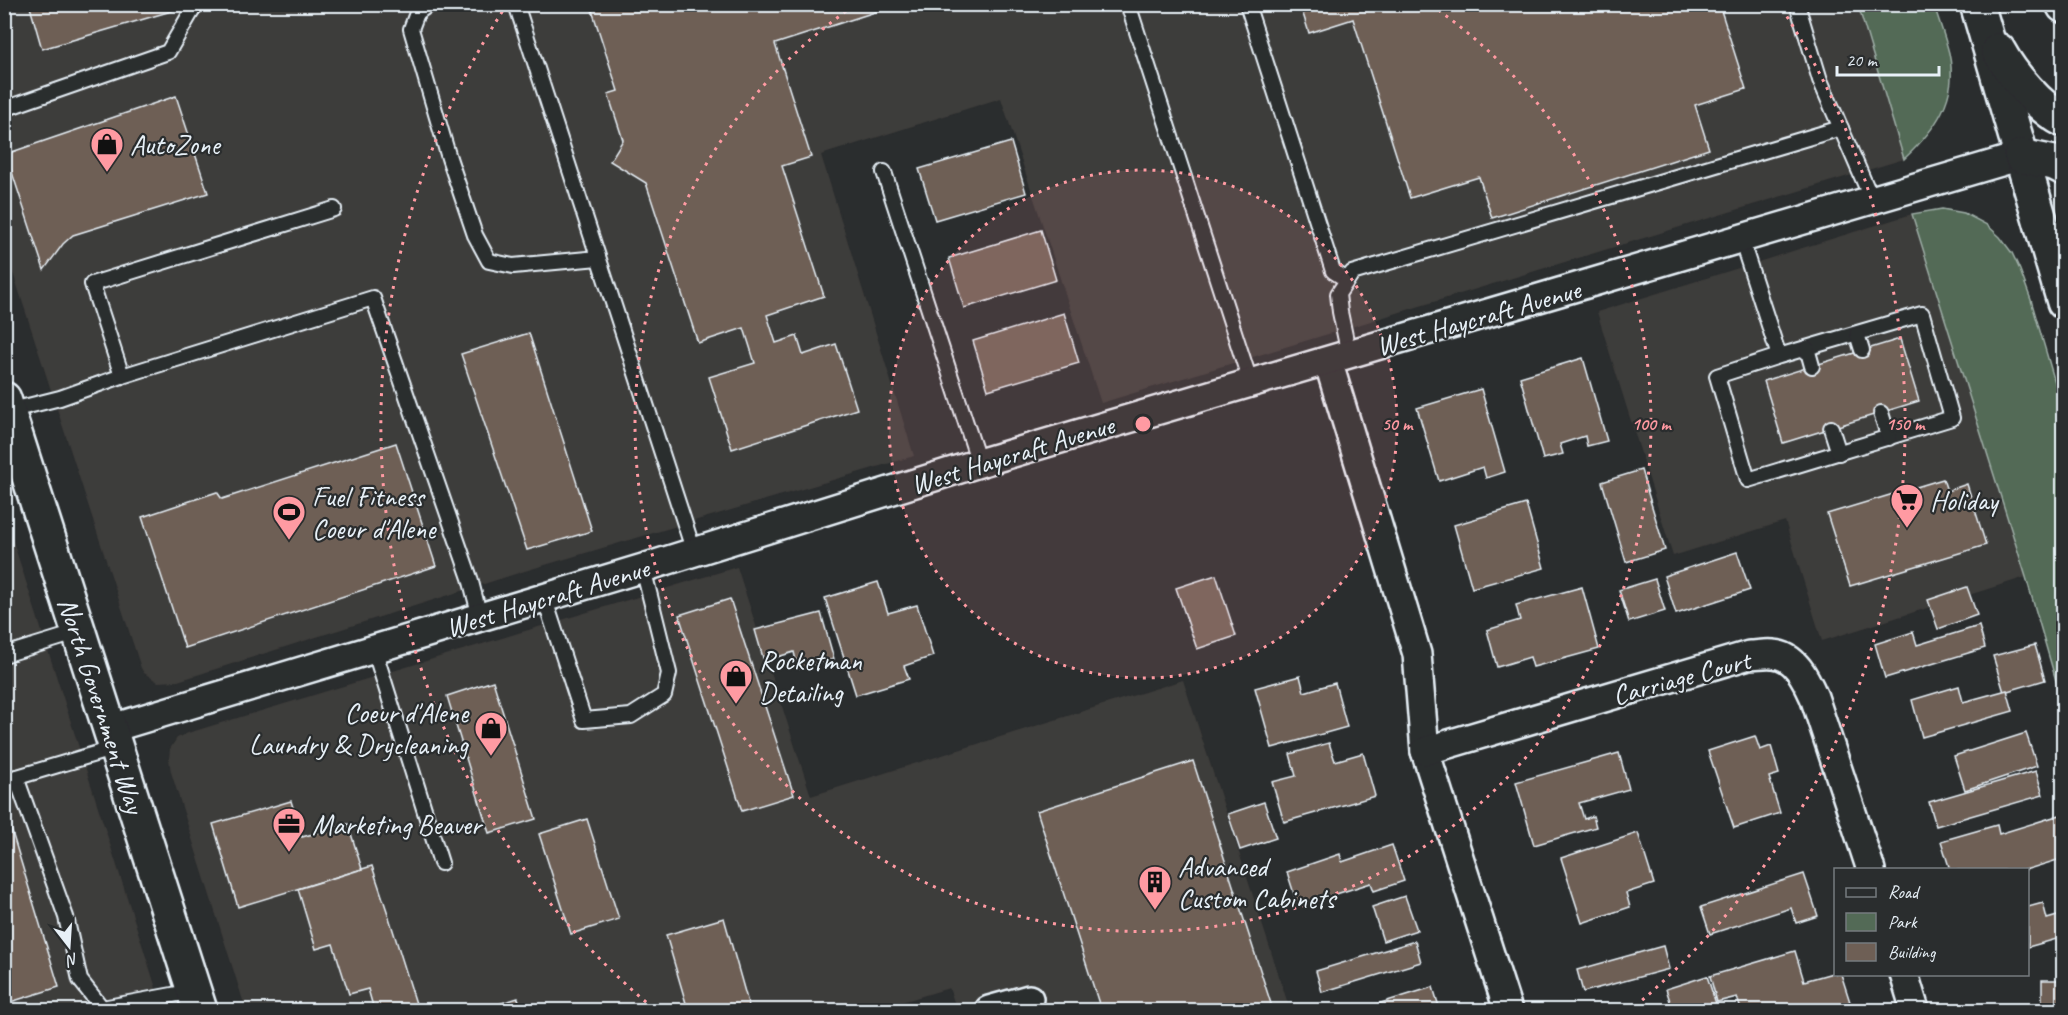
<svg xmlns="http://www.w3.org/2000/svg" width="2068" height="1015" viewBox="0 0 2068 1015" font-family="Caveat,sans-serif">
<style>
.built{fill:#3e3c3a}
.green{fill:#536a56;stroke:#9eaea7;stroke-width:1.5}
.building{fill:#6e5f55;stroke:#e8f1f8;stroke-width:1.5}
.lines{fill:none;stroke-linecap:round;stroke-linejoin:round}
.lane-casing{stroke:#e8f1f8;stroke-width:18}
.street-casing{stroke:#e8f1f8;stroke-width:32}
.primary-casing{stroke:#e8f1f8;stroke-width:38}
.highway-casing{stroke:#e8f1f8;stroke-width:38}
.lane{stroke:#2a2d2e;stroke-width:14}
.street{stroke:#2a2d2e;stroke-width:27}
.primary{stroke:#2a2d2e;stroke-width:33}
.highway{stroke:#2a2d2e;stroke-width:33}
.ring{fill:none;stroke:#ff9aa2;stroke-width:3;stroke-dasharray:3 6}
.labels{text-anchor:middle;stroke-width:4.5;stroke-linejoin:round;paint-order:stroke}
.poi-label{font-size:28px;fill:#e8f1f8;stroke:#2a2d2e;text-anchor:start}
.street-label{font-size:28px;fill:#e8f1f8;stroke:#2a2d2e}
.centre{fill:#ff9aa2;stroke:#2a2d2e;stroke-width:3}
.ring-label{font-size:18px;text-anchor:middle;font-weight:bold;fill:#ff9aa2;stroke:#2a2d2e;stroke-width:4.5;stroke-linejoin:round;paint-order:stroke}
</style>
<rect width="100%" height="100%" fill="#2a2d2e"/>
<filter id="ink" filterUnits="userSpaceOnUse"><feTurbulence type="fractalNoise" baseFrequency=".0167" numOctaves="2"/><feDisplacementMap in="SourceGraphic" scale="12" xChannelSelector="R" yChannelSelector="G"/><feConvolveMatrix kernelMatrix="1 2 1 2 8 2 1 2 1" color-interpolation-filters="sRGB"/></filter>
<g filter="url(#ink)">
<g class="built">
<path d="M 4,5 L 1858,5 L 1904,159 L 1101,403 L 1001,98 L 821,155 L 914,456 L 528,570 L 178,681 L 158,682 L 144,673 L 141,668 L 5,248 Z"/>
<path d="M 1912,214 L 2026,577 L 1822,641 L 1785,521 L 1673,556 L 1597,312 Z"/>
<path d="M 5,516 L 163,1010 L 5,1010 Z"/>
<path d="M 737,567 L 811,796 L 1183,680 L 1290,1010 L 957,1010 L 949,988 L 875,1010 L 246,1010 L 171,772 L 169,759 L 170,749 L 177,738 L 188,733 Z"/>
</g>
<g class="green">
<path d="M 1858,5 L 1934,5 C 1939,21 1945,37 1949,53 C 1959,98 1935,130 1904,159 Z"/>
<path d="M 1942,209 L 1964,213 L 1987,225 L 2000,237 L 2012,253 L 2020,270 L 2031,300 L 2063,410 L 2063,705 L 2026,577 L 1912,214 Z"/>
</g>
<g class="building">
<path d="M 32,4 L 184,4 L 185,7 L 42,49 L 30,7 Z"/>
<path d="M 599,4 L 900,4 L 775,44 L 811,157 L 782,166 L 824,296 L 767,315 L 776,343 L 797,336 L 803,355 L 836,344 L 857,409 L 732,449 L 709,377 L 755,363 L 744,328 L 698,343 L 646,183 L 610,161 L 623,140 L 608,94 L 618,91 L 591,7 Z"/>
<path d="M 1300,4 L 1719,4 L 1746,89 L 1695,105 L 1709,149 L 1492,218 L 1479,177 L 1410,198 L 1353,19 L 1309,33 Z"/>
<path d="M 176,96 L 208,193 L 73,235 L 63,244 L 44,270 L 6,154 Z"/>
<path d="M 1011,142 L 1026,193 L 935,220 L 919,169 Z"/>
<path d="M 1041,230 L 1056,280 L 964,308 L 949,258 Z"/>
<path d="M 1064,313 L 1079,363 L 988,390 L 973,341 Z"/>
<path d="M 529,333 L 592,531 L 527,550 L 461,354 Z"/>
<path d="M 1900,339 L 1919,401 L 1783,443 L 1764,381 Z"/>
<path d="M 1583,358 L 1607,441 L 1587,446 L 1585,436 L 1560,444 L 1563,454 L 1543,459 L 1520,377 Z"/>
<path d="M 1481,389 L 1505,472 L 1486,478 L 1483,467 L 1439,481 L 1417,408 Z"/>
<path d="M 396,443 L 436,566 L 185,648 L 142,517 L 217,492 L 222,499 Z"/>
<path d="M 1641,470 L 1665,550 L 1626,562 L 1602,482 Z"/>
<path d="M 1943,479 L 1947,491 L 1967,484 L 1986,545 L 1850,586 L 1827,514 Z"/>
<path d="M 1526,504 L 1544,568 L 1472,588 L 1454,525 Z"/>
<path d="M 1737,552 L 1750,590 L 1676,614 L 1664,576 Z"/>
<path d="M 1216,575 L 1236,636 L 1197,649 L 1176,588 Z"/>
<path d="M 1655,579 L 1665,611 L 1629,622 L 1619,590 Z"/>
<path d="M 878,582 L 888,613 L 917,605 L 933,656 L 904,666 L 909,679 L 856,695 L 825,598 Z"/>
<path d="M 1582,587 L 1599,649 L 1533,667 L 1530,657 L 1497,667 L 1487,630 L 1520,620 L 1516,605 Z"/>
<path d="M 1967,587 L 1977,615 L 1938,629 L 1928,600 Z"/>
<path d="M 730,599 L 794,795 L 742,811 L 679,615 Z"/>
<path d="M 821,613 L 834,659 L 798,669 L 794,652 L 764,661 L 755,630 Z"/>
<path d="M 1979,626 L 1985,648 L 1885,678 L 1875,644 L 1913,632 L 1917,645 Z"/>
<path d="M 2035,645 L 2045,680 L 2004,692 L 1993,656 Z"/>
<path d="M 1300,676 L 1304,692 L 1335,683 L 1347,727 L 1272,748 L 1255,688 Z"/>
<path d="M 493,681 L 536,819 L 489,833 L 447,696 Z"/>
<path d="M 1959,686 L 1963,702 L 2007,690 L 2013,711 L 1922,737 L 1912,700 Z"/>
<path d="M 2026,733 L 2037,766 L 1965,790 L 1954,756 Z"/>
<path d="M 1755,736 L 1760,750 L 1771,746 L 1779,774 L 1769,777 L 1780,813 L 1734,828 L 1708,751 Z"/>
<path d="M 1329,743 L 1335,761 L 1363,753 L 1375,796 L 1284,822 L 1272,782 L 1296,776 L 1290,754 Z"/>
<path d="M 1619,753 L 1629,789 L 1579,803 L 1584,819 L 1593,816 L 1596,827 L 1534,845 L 1516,782 Z"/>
<path d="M 1193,761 L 1273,1010 L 1101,1010 L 1037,811 Z"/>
<path d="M 2036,771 L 2043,795 L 1936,826 L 1929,802 Z"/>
<path d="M 291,801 L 302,837 L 348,824 L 362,869 L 238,907 L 213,824 Z"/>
<path d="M 1264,802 L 1276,838 L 1240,850 L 1228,814 Z"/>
<path d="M 2060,815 L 2064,826 L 2064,858 L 2025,870 L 1950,870 L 1941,841 L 1997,825 L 1999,834 Z"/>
<path d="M 8,819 L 59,987 L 4,1004 L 4,820 Z"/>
<path d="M 587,819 L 619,919 L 571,934 L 539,834 Z"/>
<path d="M 1638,833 L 1654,884 L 1626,893 L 1630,907 L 1582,923 L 1561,858 Z"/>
<path d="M 1392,845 L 1404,881 L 1374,891 L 1371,883 L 1298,906 L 1287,872 L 1340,854 L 1342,862 Z"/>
<path d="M 372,866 L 387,911 L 418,1010 L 374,1010 L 368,989 L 349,994 L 333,944 L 316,949 L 298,889 Z"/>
<path d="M 1804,874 L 1818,916 L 1796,923 L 1791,908 L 1710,934 L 1701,907 Z"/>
<path d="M 1405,896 L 1417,930 L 1383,941 L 1372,907 Z"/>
<path d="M 2043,903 L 2047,919 L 2064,914 L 2064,937 L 2028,947 L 2028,907 Z"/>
<path d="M 724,918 L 750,1010 L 688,1010 L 666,935 Z"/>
<path d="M 1415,941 L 1421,962 L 1322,992 L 1316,971 Z"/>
<path d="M 1663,946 L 1669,969 L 1583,992 L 1577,970 Z"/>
<path d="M 1795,951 L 1804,981 L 1836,972 L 1836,974 L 1841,974 L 1850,1002 L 1821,1010 L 1741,1010 L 1737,997 L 1717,1002 L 1710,976 Z"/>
<path d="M 1707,976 L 1718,1010 L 1673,1010 L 1666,989 Z"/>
<path d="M 2042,980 L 2064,980 L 2064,1010 L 2031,1010 L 2031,1004 L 2042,1004 Z"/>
<path d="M 1433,987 L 1440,1010 L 1361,1010 L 1361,1009 Z"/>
<path d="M 518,998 L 522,1010 L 479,1010 Z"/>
</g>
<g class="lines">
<g class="lane-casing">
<g id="lane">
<path d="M 429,4 L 417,13 L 411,29 L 449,158 L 475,235 L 489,261 L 513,266 L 598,258"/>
<path d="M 516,4 L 694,552"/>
<path d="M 1128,4 L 1251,384"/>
<path d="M 1247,4 L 1333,271 L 1347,280"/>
<path d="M 1797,4 L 1820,80 L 1872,200"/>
<path d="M 4,109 L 168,52 L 196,4"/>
<path d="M 884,172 L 979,463"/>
<path d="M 1741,239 L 1779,356 L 1717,376 L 1748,480 L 1952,418 L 1922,314 L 1779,356"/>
<path d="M 1857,334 L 1862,350"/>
<path d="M 1807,348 L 1812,366"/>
<path d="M 1349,355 L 1340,312 L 1338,294 L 1352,273 L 1841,128"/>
<path d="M 122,376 L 92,284 L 334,209"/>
<path d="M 8,411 L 60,398 L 122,376 L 373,298 L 470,578 L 480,617"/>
<path d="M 1881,413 L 1889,438"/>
<path d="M 1831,428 L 1839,453"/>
<path d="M 544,597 L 584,720 L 631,716 L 664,695 L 669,673 L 643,568"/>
<path d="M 374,649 L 441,863"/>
<path d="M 4,655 L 79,632"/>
<path d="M 16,777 L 66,917 L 80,980 L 102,1008 L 194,991"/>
<path d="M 4,781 L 115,748"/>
</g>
</g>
<g class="street-casing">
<g id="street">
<path d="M 1328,361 L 1417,654 L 1425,751 L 1508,1010"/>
<path d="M 109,729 L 643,568 L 979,463 L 2021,156"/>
<path d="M 1425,751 L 1749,655 C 1757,655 1765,653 1773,654 C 1795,655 1806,679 1814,697 L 1871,870"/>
<path d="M 1904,974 L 1915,1010"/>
<path d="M 989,1010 L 1029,999"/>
</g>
</g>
<g class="primary-casing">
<path id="primary" d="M 4,399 L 200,1010"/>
</g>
<g class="highway-casing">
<g id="highway">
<path d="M 1977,4 L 2064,302"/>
<path d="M 2063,4 L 2064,6"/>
<path d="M 1998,50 C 2011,74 2039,108 2064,120"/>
<path d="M 2021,156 L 2054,163 L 2064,168"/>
</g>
</g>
<use href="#lane" class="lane"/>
<use href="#street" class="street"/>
<use href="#primary" class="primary"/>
<use href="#highway" class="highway"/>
</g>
</g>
<circle cx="1143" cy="424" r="254" fill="#ff9aa2" fill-opacity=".12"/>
<g class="ring">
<circle cx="1143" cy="424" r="254"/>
<path d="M1431 5A508 508 0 1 1 855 5"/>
<path d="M653 1008A762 762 0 0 1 504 9M1782 9A762 762 0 0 1 1633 1008"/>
</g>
<defs>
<g id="shop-pin" transform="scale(1.725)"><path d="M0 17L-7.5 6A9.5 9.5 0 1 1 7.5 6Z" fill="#ff9aa2" stroke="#2a2d2e"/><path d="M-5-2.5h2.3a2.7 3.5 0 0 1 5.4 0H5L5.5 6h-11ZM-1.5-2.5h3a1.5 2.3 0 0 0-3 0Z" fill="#111"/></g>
<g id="supermarket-pin" transform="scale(1.725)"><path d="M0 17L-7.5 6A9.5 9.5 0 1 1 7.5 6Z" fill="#ff9aa2" stroke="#2a2d2e"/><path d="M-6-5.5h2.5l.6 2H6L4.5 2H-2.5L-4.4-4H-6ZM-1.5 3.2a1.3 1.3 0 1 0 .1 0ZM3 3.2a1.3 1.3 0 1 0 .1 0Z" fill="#111"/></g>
<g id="stadium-pin" transform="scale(1.725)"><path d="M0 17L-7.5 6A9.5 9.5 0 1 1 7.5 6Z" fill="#ff9aa2" stroke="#2a2d2e"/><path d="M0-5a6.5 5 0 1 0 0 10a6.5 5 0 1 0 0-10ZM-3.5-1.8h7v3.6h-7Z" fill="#111"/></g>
<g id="office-pin" transform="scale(1.725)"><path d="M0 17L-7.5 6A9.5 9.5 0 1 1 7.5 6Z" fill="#ff9aa2" stroke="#2a2d2e"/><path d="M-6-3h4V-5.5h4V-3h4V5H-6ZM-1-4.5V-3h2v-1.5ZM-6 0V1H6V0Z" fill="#111"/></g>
<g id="building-pin" transform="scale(1.725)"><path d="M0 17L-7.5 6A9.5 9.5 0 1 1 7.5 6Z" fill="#ff9aa2" stroke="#2a2d2e"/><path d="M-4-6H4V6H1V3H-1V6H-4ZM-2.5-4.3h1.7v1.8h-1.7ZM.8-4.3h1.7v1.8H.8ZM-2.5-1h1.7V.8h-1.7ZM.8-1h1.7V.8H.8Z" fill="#111"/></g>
</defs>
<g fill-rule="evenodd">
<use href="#shop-pin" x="107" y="144"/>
<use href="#supermarket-pin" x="1907" y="500"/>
<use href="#stadium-pin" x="289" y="512"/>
<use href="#shop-pin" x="736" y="676"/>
<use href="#shop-pin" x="491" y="728"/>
<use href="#office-pin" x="289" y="824"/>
<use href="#building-pin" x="1155" y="882"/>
</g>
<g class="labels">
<g class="poi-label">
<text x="130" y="154">AutoZone</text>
<text x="312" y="506">Fuel Fitness<tspan x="312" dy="32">Coeur d'Alene</tspan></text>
<text x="1930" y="510">Holiday</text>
<text x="759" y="670">Rocketman<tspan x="759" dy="32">Detailing</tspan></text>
<text x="468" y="722" text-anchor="end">Coeur d'Alene<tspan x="468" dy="32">Laundry &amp; Drycleaning</tspan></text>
<text x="312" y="834">Marketing Beaver</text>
<text x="1178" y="876">Advanced<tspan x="1178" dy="32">Custom Cabinets</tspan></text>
</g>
<g class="street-label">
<text transform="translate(1478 317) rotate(-16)" y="10">West Haycraft Avenue</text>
<text transform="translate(1012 454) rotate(-17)" y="10">West Haycraft Avenue</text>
<text transform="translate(547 597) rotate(-17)" y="10">West Haycraft Avenue</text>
<text transform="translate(1681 677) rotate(-15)" y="10">Carriage Court</text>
<text transform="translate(102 705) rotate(72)" y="10">North Government Way</text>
</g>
</g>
<circle cx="1143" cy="424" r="9" class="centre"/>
<g class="ring-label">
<text x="1397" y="430">50 m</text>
<text x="1651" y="430">100 m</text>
<text x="1905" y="430">150 m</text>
</g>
<rect width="2068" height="1015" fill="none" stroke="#2a2d2e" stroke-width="24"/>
<rect x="12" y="12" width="2044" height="991" fill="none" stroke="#e8f1f8" stroke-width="2" filter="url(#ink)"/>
<rect x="1834" y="868" width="195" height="108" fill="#2a2d2e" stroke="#767b7f" stroke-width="1.5"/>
<rect x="1846" y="888" width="30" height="9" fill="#2a2d2e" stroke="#767b7f" stroke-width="1.5"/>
<text x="1888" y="898" font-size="18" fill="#e8f1f8">Road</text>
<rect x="1846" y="913" width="30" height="18" fill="#536a56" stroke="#767b7f" stroke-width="1.5"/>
<text x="1888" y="928" font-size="18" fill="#e8f1f8">Park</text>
<rect x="1846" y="943" width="30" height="18" fill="#6e5f55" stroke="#767b7f" stroke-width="1.5"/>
<text x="1888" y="958" font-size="18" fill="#e8f1f8">Building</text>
<g transform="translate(69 946) rotate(163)" stroke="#2a2d2e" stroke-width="4.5" paint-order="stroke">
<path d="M0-4.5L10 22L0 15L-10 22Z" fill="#e8f1f8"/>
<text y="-9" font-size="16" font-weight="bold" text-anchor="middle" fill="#e8f1f8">N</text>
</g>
<path d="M1837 66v9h102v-9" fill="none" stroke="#e8f1f8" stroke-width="3"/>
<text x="1846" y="66" font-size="18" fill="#e8f1f8" stroke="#2a2d2e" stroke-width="4.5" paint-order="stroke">20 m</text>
</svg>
